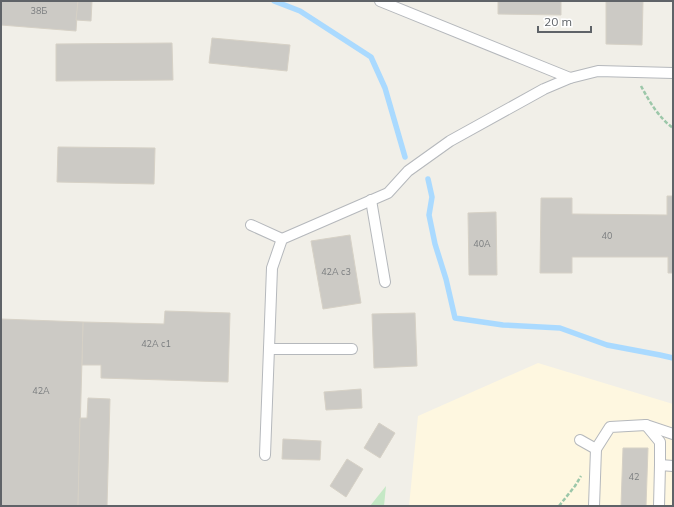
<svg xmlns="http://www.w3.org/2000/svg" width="674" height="507" viewBox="0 0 674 507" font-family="Mulish,sans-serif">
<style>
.commercial{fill:#fef7e0}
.green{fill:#c5e8c5}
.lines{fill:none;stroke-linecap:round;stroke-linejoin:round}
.stream{stroke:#aadaff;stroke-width:5.5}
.building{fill:#cccac5;stroke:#d6d1c6}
.lane-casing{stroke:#b5b8bc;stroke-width:12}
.path{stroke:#9cc7a9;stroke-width:2.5;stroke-dasharray:4 2;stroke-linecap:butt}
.lane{stroke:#fff;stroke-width:10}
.labels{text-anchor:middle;stroke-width:3.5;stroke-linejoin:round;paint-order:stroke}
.number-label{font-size:9px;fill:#7a7d7f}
</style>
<rect width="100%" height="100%" fill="#f1efe8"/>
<path class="commercial" d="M 538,363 L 673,404 L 673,506 L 409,506 L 418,416 Z"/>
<path class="green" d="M 386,486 L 384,506 L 370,506 Z"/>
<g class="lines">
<g class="stream">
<path d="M 274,1 L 300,11 L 371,57 L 385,88 L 405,157"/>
<path d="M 428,179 L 432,197 L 429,215 L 435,244 L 446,279 L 455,318 L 503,325 L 560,328 L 607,345 L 660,355 L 673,358"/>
</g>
</g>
<g class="building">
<path d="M 1,1 L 78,1 L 76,31 L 1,25 Z"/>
<path d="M 78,1 L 92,1 L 91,21 L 76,20 Z"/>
<path d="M 498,1 L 561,1 L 561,15 L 498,14 Z"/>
<path d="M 606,1 L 643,1 L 642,45 L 606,44 Z"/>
<path d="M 212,38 L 290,45 L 287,71 L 209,63 Z"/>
<path d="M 172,43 L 173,80 L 56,81 L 56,44 Z"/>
<path d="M 58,147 L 155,148 L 154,184 L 57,182 Z"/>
<path d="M 667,196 L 673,196 L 673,273 L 668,273 L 668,257 L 572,257 L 572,273 L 540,273 L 541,198 L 572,198 L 572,214 L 667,215 Z"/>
<path d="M 496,212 L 497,275 L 469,275 L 468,213 Z"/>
<path d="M 350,235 L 361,303 L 323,309 L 311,241 Z"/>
<path d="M 165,311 L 230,313 L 228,382 L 101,378 L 101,365 L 82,365 L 83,322 L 164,324 Z"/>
<path d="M 415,313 L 417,366 L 374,368 L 372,314 Z"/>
<path d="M 1,319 L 83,322 L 78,506 L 1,506 Z"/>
<path d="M 361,389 L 362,408 L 326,410 L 324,392 Z"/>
<path d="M 88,398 L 110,399 L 107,506 L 78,506 L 80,418 L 87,418 Z"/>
<path d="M 379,423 L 395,433 L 380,458 L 364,448 Z"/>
<path d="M 283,439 L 321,441 L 320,460 L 282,459 Z"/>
<path d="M 623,448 L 648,448 L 646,506 L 621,506 Z"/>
<path d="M 347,459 L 363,469 L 346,497 L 330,486 Z"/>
</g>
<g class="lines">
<g class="lane-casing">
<g id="lane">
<path d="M 380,1 L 570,78"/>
<path d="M 371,200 L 385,282"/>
<path d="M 251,225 L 282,239"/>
<path d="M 269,349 L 352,349"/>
<path d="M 646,425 L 660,442 L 660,465"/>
<path d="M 580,440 L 596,449"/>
<path d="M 265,455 L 272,268 L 282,239 L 388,193 L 408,171 L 450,141 L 544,89 L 570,78 L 598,71 L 673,73"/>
<path d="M 594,506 L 596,449 L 610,427 L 646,425 L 673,434"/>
<path d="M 659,506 L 660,465 L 673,466"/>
</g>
</g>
<g class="path">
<path d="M 641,86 C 649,101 659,118 673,128"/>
<path d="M 559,506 L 575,486 L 581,476"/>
</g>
<use href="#lane" class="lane"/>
</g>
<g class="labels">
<g class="number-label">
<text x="39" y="14">38Б</text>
<text x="607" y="239">40</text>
<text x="482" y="247">40А</text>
<text x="336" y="275">42А с3</text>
<text x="156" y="347">42А с1</text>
<text x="41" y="394">42А</text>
<text x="634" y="480">42</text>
</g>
</g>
<rect width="674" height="507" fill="none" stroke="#5f6368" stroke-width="4"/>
<path d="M538 26v6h53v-6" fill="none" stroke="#5f6368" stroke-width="2"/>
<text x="544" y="26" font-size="12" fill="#5f6368" stroke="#ffffff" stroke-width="3" paint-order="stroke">20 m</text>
</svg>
